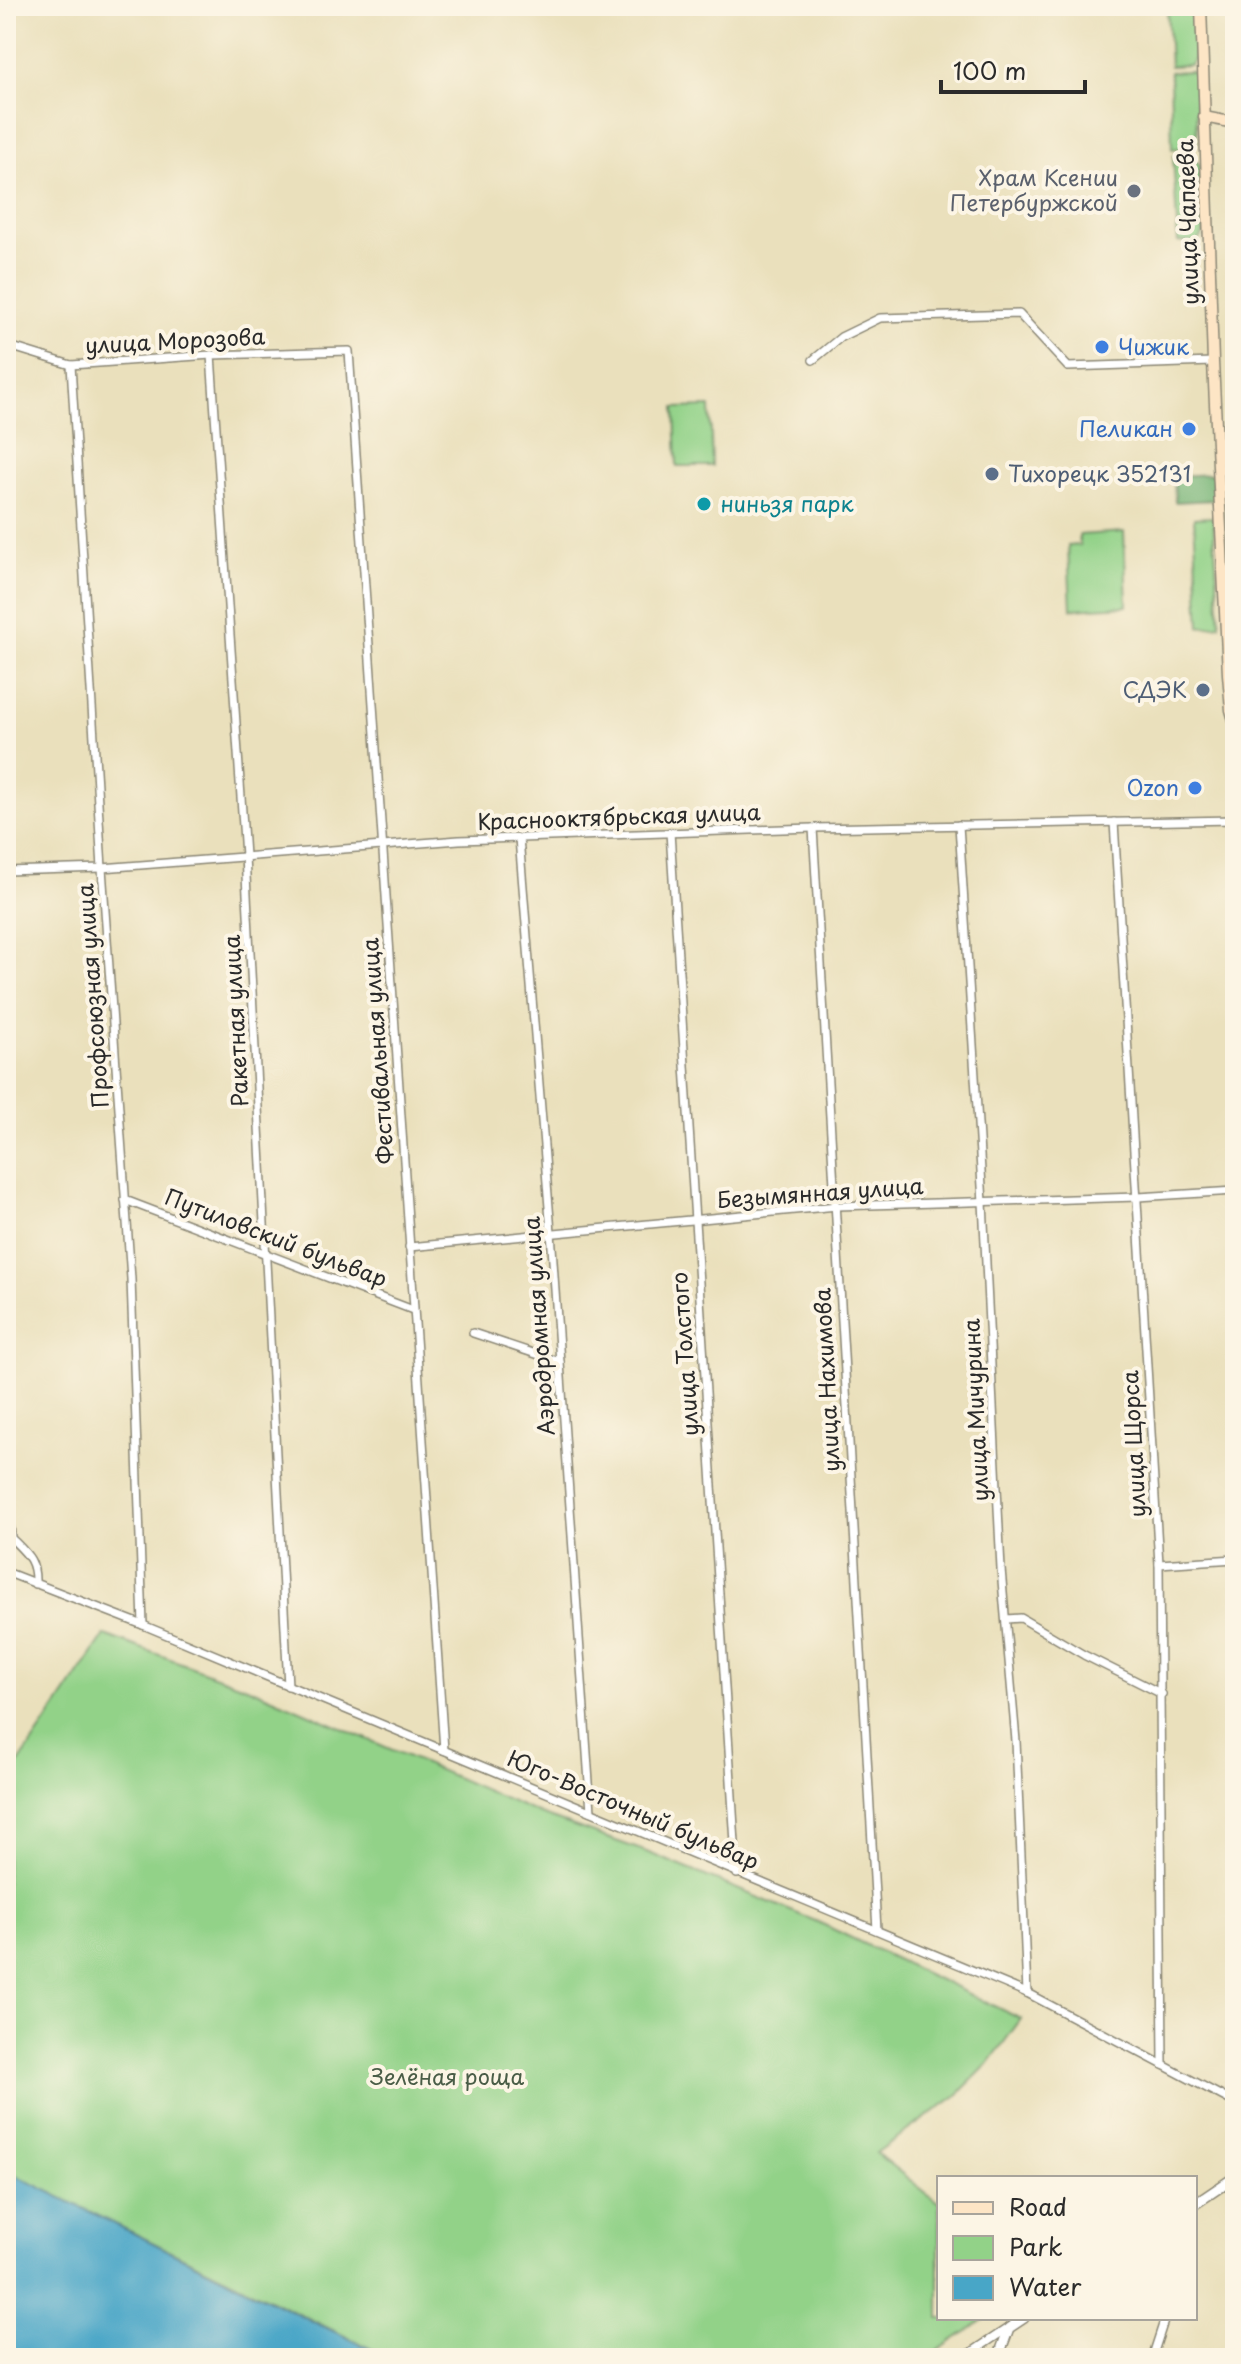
<svg xmlns="http://www.w3.org/2000/svg" width="1241" height="2364" viewBox="0 0 1241 2364" font-family="'Playpen Sans',sans-serif">
<style>
.green{fill:#92d288;stroke:#5e7e5a;stroke-width:2}
.forest{fill:#75b474;stroke:#507050;stroke-width:2}
.water{fill:#48a6c7;stroke:#3a6879;stroke-width:2}
.lines{fill:none;stroke-linecap:round;stroke-linejoin:round}
.minor-casing{stroke:#8a8674;stroke-width:10}
.tertiary-casing{stroke:#8a8674;stroke-width:12}
.secondary-casing{stroke:#8a8674;stroke-width:13}
.minor{stroke:#fff;stroke-width:7}
.tertiary{stroke:#fff;stroke-width:9}
.secondary{stroke:#fde5c5;stroke-width:10}
.worship-dot{fill:#6b7280;stroke:#fcf5e5;stroke-width:3}
.shop-dot{fill:#3f7fe0;stroke:#fcf5e5;stroke-width:3}
.service-dot{fill:#5c6f8a;stroke:#fcf5e5;stroke-width:3}
.culture-dot{fill:#0f9aa8;stroke:#fcf5e5;stroke-width:3}
.labels{text-anchor:middle;stroke-width:8;stroke-linejoin:round;paint-order:stroke}
.worship-label{font-size:22px;fill:#5b616d;stroke:#fcf5e5;text-anchor:end}
.street-label{font-size:22px;fill:#2b2b2b;stroke:#fcf5e5}
.shop-label{font-size:22px;fill:#366cbe;stroke:#fcf5e5;text-anchor:end}
.service-label{font-size:22px;fill:#4e5e75;stroke:#fcf5e5;text-anchor:start}
.culture-label{font-size:22px;fill:#0d838f;stroke:#fcf5e5;text-anchor:start}
.park-label{font-size:22px;fill:#4a5d47;stroke:#fcf5e5}
</style>
<rect width="100%" height="100%" fill="#fcf5e5"/>
<filter id="ink" filterUnits="userSpaceOnUse"><feTurbulence type="fractalNoise" baseFrequency=".0125" numOctaves="2"/><feDisplacementMap in="SourceGraphic" scale="16" xChannelSelector="R" yChannelSelector="G"/><feConvolveMatrix kernelMatrix="1 2 1 2 8 2 1 2 1" color-interpolation-filters="sRGB"/></filter>
<filter id="wash" filterUnits="userSpaceOnUse"><feTurbulence type="fractalNoise" baseFrequency=".006" numOctaves="4" result="noise"/><feDisplacementMap in="SourceGraphic" scale="32" xChannelSelector="R" yChannelSelector="G"/><feGaussianBlur stdDeviation="1.8" result="paint"/><feColorMatrix in="noise" values="0 0 0 0 0 0 0 0 0 0 0 0 0 0 0 0 0 1.4 0 .05"/><feComposite in="paint" operator="in"/></filter>
<g filter="url(#wash)">
<rect width="100%" height="100%" fill="#eae0bc"/>
<g class="green">
<path d="M 1167,6 L 1192,6 L 1194,59 L 1190,65 L 1170,66 Z"/>
<path d="M 1191,71 L 1195,76 L 1197,142 L 1191,147 L 1172,149 L 1170,72 Z"/>
<path d="M 1173,156 L 1194,159 L 1200,165 L 1198,187 L 1192,189 L 1193,200 L 1200,201 C 1202,211 1210,233 1198,240 C 1194,243 1182,242 1178,242 Z"/>
<path d="M 710,407 L 712,466 L 677,466 L 675,408 Z"/>
<path d="M 1213,517 L 1220,625 L 1200,627 L 1194,518 Z"/>
<path d="M 1124,532 L 1127,606 L 1071,609 L 1068,546 L 1080,545 L 1079,535 Z"/>
<path d="M 105,1635 L 252,1689 L 540,1814 L 644,1851 L 818,1922 L 1021,2019 L 988,2064 L 956,2096 L 876,2153 L 939,2203 L 939,2318 L 986,2318 L 927,2358 L 390,2358 L 13,2174 L 6,2174 L 6,1782 Z"/>
</g>
<path class="forest" d="M 1213,474 L 1214,500 L 1175,502 L 1174,476 Z"/>
<path class="water" d="M 6,2174 L 13,2174 C 139,2235 263,2299 390,2358 L 6,2358 Z"/>
</g>
<g filter="url(#ink)">
<g class="lines">
<g class="minor-casing">
<g id="minor">
<path d="M 6,345 L 71,365 L 211,355 L 349,351 L 444,1750"/>
<path d="M 211,355 L 245,856 L 288,1686"/>
<path d="M 813,360 L 841,337 L 880,318 L 1019,314 L 1068,367 L 1213,362"/>
<path d="M 71,365 L 102,868 L 131,1279 L 143,1625"/>
<path d="M 1114,822 L 1159,1564 L 1163,2065"/>
<path d="M 959,825 L 983,1202 L 1001,1569 L 1016,1741 L 1027,1993"/>
<path d="M 813,828 C 836,1195 855,1563 877,1930"/>
<path d="M 670,832 L 737,1874"/>
<path d="M 519,838 L 551,1232 L 591,1811"/>
<path d="M 6,871 L 102,868 L 459,840 L 813,828 L 1235,820"/>
<path d="M 125,1200 L 413,1310"/>
<path d="M 409,1247 L 837,1206 L 1138,1197 L 1235,1191"/>
<path d="M 473,1333 L 560,1362"/>
<path d="M 6,1469 L 11,1538 C 27,1554 36,1560 35,1584"/>
<path d="M 1159,1564 L 1235,1559"/>
<path d="M 6,1572 L 143,1625 L 1027,1993 L 1235,2103"/>
<path d="M 1006,1619 L 1021,1618 L 1084,1655 L 1162,1694"/>
<path d="M 963,2358 L 1008,2328"/>
<path d="M 1152,2358 L 1165,2318"/>
</g>
</g>
<g class="tertiary-casing">
<g id="tertiary">
<path d="M 1195,2204 L 1235,2177"/>
<path d="M 998,2358 L 1009,2328 L 1024,2318"/>
</g>
</g>
<g class="secondary-casing">
<g id="secondary">
<path d="M 1201,6 L 1213,362 L 1228,674 L 1231,710 L 1235,723"/>
<path d="M 1204,117 L 1235,123"/>
</g>
</g>
<use href="#minor" class="minor"/>
<use href="#tertiary" class="tertiary"/>
<use href="#secondary" class="secondary"/>
</g>
</g>
<circle class="worship-dot" cx="1134" cy="191" r="8"/>
<g class="shop-dot">
<circle cx="1102" cy="347" r="8"/>
<circle cx="1189" cy="429" r="8"/>
<circle cx="1195" cy="788" r="8"/>
</g>
<g class="service-dot">
<circle cx="992" cy="474" r="8"/>
<circle cx="1203" cy="690" r="8"/>
</g>
<circle class="culture-dot" cx="704" cy="504" r="8"/>
<g class="labels">
<g class="worship-label">
<text x="1118" y="186">Храм Ксении<tspan x="1118" dy="25">Петербуржской</tspan></text>
</g>
<g class="street-label">
<text transform="translate(1188 222) rotate(-92)" y="8">улица Чапаева</text>
<text transform="translate(175 341) rotate(-3)" y="8">улица Морозова</text>
<text transform="translate(619 817) rotate(-2)" y="8">Краснооктябрьская улица</text>
<text transform="translate(93 996) rotate(-94)" y="8">Профсоюзная улица</text>
<text transform="translate(236 1021) rotate(-93)" y="8">Ракетная улица</text>
<text transform="translate(378 1051) rotate(-94)" y="8">Фестивальная улица</text>
<text transform="translate(820 1193) rotate(-4)" y="8">Безымянная улица</text>
<text transform="translate(276 1238) rotate(21)" y="8">Путиловский бульвар</text>
<text transform="translate(539 1326) rotate(-94)" y="8">Аэродромная улица</text>
<text transform="translate(685 1354) rotate(-94)" y="8">улица Толстого</text>
<text transform="translate(827 1380) rotate(-93)" y="8">улица Нахимова</text>
<text transform="translate(976 1410) rotate(-93)" y="8">улица Мичурина</text>
<text transform="translate(1134 1444) rotate(-93)" y="8">улица Щорса</text>
<text transform="translate(633 1810) rotate(23)" y="8">Юго-Восточный бульвар</text>
</g>
<g class="shop-label">
<text x="1118" y="355" text-anchor="start">Чижик</text>
<text x="1173" y="437">Пеликан</text>
<text x="1179" y="796">Ozon</text>
</g>
<g class="service-label">
<text x="1008" y="482">Тихорецк 352131</text>
<text x="1187" y="698" text-anchor="end">СДЭК</text>
</g>
<g class="culture-label">
<text x="720" y="512">ниньзя парк</text>
</g>
<g class="park-label">
<text x="447" y="2085">Зелёная роща</text>
</g>
</g>
<rect width="1241" height="2364" fill="none" stroke="#fcf5e5" stroke-width="32"/>
<rect x="937" y="2176" width="260" height="144" fill="#fcf5e5" stroke="#a8a49b" stroke-width="2"/>
<rect x="953" y="2202" width="40" height="12" fill="#fde5c5" stroke="#a8a49b" stroke-width="2"/>
<text x="1009" y="2216" font-size="24" fill="#2b2b2b">Road</text>
<rect x="953" y="2236" width="40" height="24" fill="#92d288" stroke="#a8a49b" stroke-width="2"/>
<text x="1009" y="2256" font-size="24" fill="#2b2b2b">Park</text>
<rect x="953" y="2276" width="40" height="24" fill="#48a6c7" stroke="#a8a49b" stroke-width="2"/>
<text x="1009" y="2296" font-size="24" fill="#2b2b2b">Water</text>
<path d="M941 80v12h144v-12" fill="none" stroke="#2b2b2b" stroke-width="4"/>
<text x="953" y="80" font-size="24" fill="#2b2b2b" stroke="#fcf5e5" stroke-width="6" paint-order="stroke">100 m</text>
</svg>
